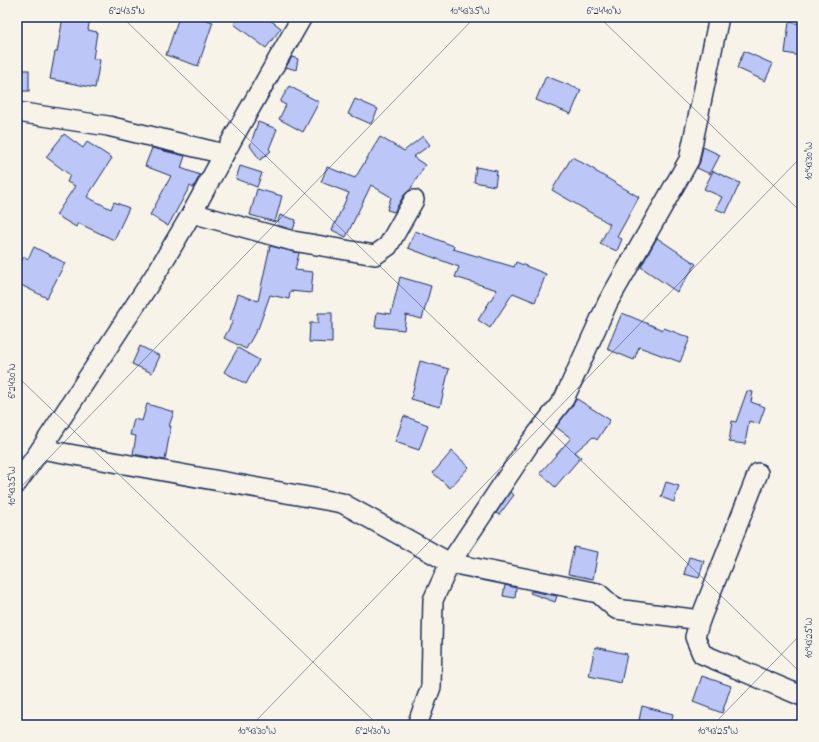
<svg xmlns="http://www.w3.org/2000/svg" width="819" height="742" viewBox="0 0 819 742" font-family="'Indie Flower',sans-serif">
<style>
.building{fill:#bcc6f7;stroke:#1b2f5e}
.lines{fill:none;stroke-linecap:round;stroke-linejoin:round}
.minor-casing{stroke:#1b2f5e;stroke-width:22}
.minor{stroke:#f7f3e8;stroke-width:19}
.ticks{fill:none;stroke:#1b2f5e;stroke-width:1;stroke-opacity:0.45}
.neatline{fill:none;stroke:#1b2f5e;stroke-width:1.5}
.ticks-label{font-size:10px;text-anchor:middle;fill:#1b2f5e}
</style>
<rect width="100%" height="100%" fill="#f7f3e8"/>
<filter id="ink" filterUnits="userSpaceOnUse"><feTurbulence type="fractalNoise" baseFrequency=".025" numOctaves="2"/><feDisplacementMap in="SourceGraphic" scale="8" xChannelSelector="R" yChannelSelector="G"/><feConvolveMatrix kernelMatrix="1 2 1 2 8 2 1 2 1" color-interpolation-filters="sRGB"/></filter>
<g filter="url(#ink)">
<g class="building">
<path d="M 63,17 L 90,17 L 88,30 L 97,32 L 93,59 L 100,60 L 95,88 L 50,79 L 55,52 L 57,52 Z"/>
<path d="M 179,17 L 198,17 L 213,22 L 198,66 L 166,55 Z"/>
<path d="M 239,17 L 266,17 L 281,28 L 266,48 L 234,24 Z"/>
<path d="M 789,22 L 802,24 L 802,56 L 785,53 Z"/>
<path d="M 744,51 L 773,64 L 765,81 L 737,68 Z"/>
<path d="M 292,57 L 298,59 L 296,70 L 286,67 Z"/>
<rect x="17" y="70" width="12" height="21"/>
<path d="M 546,76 L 581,90 L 571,114 L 536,100 Z"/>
<path d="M 289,86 L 319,102 L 303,132 L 279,119 L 286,105 L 280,102 Z"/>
<path d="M 355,99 L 378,109 L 371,124 L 348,114 Z"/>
<path d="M 258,122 L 277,129 L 269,149 L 271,151 L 260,160 L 250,146 Z"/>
<path d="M 64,134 L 83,148 L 87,142 L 112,158 L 87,197 L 111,209 L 114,202 L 129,208 L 114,240 L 78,223 L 76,227 L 56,215 L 75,186 L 67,182 L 70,175 L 46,157 Z"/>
<path d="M 423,136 L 430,145 L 413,157 L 425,165 L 410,190 L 404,195 L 394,212 L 387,210 L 391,197 L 371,185 L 346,237 L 332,230 L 349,193 L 321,182 L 327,167 L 355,178 L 380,137 L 404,151 Z"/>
<path d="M 703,147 L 720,155 L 710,174 L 697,168 L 700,162 Z"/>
<path d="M 152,148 L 185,156 L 181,168 L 200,175 L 193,188 L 190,186 L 168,226 L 150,215 L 171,176 L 145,166 Z"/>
<path d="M 572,157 L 595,170 L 595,171 L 639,197 L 617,237 L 622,239 L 617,251 L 600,244 L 610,224 L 552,190 Z"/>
<path d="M 240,166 L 262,173 L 257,187 L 236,179 Z"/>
<path d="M 476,167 L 497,171 L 495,186 L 474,182 Z"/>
<path d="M 713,171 L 740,183 L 726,213 L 716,209 L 722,197 L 704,189 Z"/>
<path d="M 257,189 L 282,196 L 275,222 L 250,215 Z"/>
<path d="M 280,215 L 296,220 L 293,230 L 277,225 Z"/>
<path d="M 415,231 L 454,246 L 453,249 L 514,267 L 516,262 L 546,274 L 535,302 L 513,293 L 490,328 L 478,320 L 497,290 L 455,277 L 459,267 L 408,248 Z"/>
<path d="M 657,238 L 696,264 L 677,292 L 641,267 Z"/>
<path d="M 270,246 L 299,253 L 295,270 L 313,272 L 311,293 L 290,291 L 289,299 L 270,295 L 258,329 L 257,329 L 246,349 L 224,338 L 233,321 L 230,320 L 238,294 L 258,301 Z"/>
<path d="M 34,247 L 65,263 L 47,298 L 17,283 L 17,270 L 24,256 L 28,259 Z"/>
<path d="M 400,277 L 431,286 L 422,319 L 406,315 L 404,330 L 375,327 L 377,312 L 391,314 Z"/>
<path d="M 318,313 L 332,313 L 332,343 L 309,342 L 310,323 L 318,323 Z"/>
<path d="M 622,313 L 663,330 L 664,328 L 690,338 L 680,362 L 639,347 L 634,360 L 607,349 Z"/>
<path d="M 140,346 L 160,356 L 152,373 L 132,364 Z"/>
<path d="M 238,348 L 259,360 L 246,384 L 224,372 Z"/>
<path d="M 420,361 L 449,369 L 440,407 L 411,399 Z"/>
<path d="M 747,391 L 753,392 L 751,402 L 765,407 L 759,424 L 749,421 L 745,444 L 729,442 L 732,421 L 736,422 Z"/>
<path d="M 577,399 L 610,420 L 597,440 L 593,437 L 575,452 L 581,457 L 555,487 L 540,473 L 571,438 L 556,427 Z"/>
<path d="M 147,404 L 174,412 L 169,426 L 171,426 L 165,460 L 133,454 L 136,436 L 130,435 L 134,419 L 142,421 Z"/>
<path d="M 404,416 L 428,425 L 419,450 L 395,442 Z"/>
<path d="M 452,451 L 469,467 L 450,488 L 433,473 Z"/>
<path d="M 666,482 L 679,486 L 674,502 L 661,497 Z"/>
<path d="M 510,492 L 514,495 L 499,515 L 496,513 Z"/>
<path d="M 574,547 L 598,552 L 593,579 L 568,574 Z"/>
<path d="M 689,557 L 704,561 L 699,578 L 684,574 Z"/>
<path d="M 505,585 L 516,588 L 515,598 L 503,596 Z"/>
<path d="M 531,591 L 557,596 L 555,602 L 530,593 Z"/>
<path d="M 595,647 L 627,654 L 621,683 L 589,676 Z"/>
<path d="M 702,676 L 731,686 L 722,713 L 693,702 Z"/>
<path d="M 642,706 L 673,714 L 671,725 L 638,725 Z"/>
</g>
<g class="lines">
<g class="minor-casing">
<g id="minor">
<path d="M 17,112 L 108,126 L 224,154"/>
<path d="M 192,213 L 293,241 L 375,255 L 388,246 L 414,200"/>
<path d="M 41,449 L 342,503 L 450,563 L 598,593 L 616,609 L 700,620 L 758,473"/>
<path d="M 17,483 L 41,449 L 157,272 L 192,213 L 233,138 L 302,17"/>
<path d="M 700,620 L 695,637 L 702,654 L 802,696"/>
<path d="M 417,725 L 431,687 L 433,600 L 450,563 L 530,443 L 564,399 L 608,302 L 689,160 L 719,17"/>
</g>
</g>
<use href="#minor" class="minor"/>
</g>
</g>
<path class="ticks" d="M 122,17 L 802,674M 599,17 L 802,213M 17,376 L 378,725M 17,491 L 475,17M 252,725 L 802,156M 713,725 L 802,633"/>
<rect width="819" height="742" fill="none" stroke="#f7f3e8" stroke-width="44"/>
<rect x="22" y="22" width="775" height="698" class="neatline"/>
<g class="ticks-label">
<text x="127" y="14">6°24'35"N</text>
<text x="470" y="14">10°43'35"W</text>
<text x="604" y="14">6°24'40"N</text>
<text transform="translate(808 161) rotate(-90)" y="4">10°43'30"W</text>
<text transform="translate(11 381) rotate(-90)" y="4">6°24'30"N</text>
<text transform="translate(11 486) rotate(-90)" y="4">10°43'35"W</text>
<text transform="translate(808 638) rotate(-90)" y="4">10°43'25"W</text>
<text x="257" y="734">10°43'30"W</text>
<text x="373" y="734">6°24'30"N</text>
<text x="718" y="734">10°43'25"W</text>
</g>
</svg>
